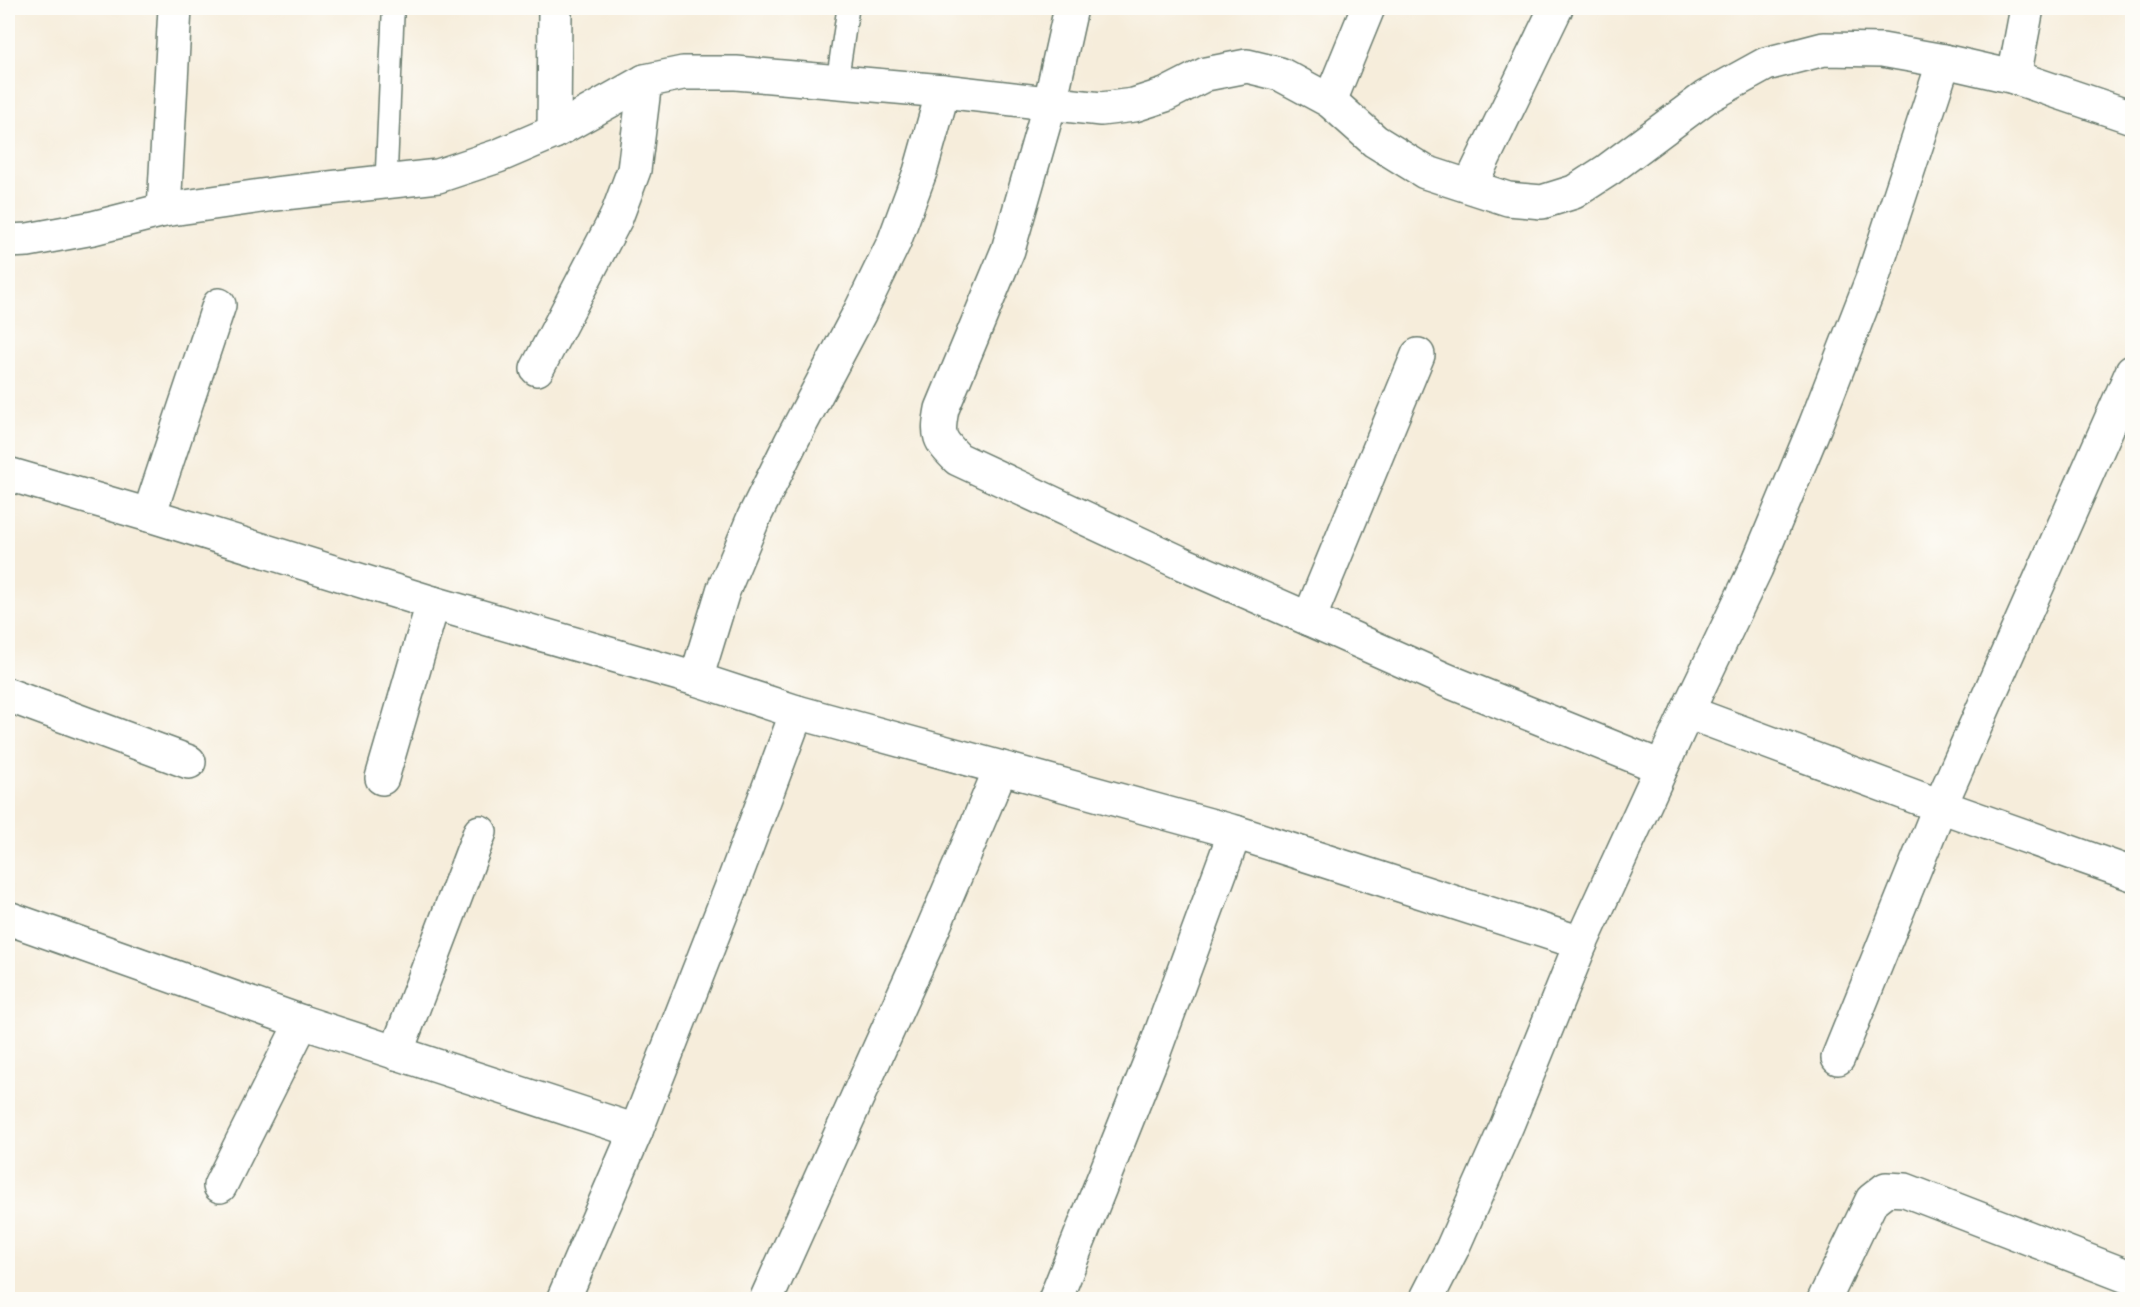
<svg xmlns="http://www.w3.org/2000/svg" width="2140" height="1307" viewBox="0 0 2140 1307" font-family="Mali,sans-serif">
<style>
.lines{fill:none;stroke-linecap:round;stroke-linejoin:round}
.service-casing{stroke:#6a7b6e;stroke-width:24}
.minor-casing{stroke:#6a7b6e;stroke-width:36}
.service{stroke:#fff;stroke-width:21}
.minor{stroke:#fff;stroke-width:33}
</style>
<rect width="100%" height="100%" fill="#fdfcf7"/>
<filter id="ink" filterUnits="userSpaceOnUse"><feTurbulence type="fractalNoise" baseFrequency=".0167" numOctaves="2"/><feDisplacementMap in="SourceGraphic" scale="12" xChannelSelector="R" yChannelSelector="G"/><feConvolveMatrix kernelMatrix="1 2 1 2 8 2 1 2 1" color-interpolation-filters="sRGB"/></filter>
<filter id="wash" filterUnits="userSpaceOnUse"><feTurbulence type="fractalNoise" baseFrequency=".008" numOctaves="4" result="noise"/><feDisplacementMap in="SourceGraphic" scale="24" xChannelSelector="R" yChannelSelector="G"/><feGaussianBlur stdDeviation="1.35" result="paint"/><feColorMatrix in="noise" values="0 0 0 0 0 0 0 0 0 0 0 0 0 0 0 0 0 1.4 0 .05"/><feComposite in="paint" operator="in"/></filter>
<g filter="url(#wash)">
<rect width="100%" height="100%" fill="#f6eddb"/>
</g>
<g filter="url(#ink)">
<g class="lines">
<g class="service-casing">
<g id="service">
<path d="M 837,82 L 848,8"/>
<path d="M 386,181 L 393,16"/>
</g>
</g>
<g class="minor-casing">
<g id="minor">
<path d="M 1071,8 L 1050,103 L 1008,250 L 942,409 C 937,436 938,439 958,459 L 1179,562 L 1309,619 L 1446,680 L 1661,767"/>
<path d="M 2014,77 L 2027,8"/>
<path d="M 1330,101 L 1368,8"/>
<path d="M 554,132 L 555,8"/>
<path d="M 1470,186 L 1556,8"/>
<path d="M 164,210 L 175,8"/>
<path d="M 8,241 L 28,240 L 93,228 L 164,210 L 275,194 L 438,176 L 498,156 L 554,132 L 645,81 L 683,73 L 736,73 L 943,91 L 1101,109 L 1134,105 L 1165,95 L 1206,74 L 1247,66 L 1280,74 L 1330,101 L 1375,141 L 1425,172 L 1508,199 L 1542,202 L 1574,192 L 1608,170 L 1706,97 L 1766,64 L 1824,49 L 1882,50 L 1944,61 L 2014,77 L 2132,117"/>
<path d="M 537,369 L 616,218 L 634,170 L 645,81"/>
<path d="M 8,474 L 149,515 L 433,603 L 696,679 L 797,712 L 1235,832 L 1581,943"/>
<path d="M 149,515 L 219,305"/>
<path d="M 1309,619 L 1418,355"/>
<path d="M 696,679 L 723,591 L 754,517 L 791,442 L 860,312 L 894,242 L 920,172 L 943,91"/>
<path d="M 8,695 L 189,762"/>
<path d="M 1687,712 L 1940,806 L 2132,874"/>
<path d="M 382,778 L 433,603"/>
<path d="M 8,918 L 302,1022 L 636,1131"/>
<path d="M 396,1053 L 480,832"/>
<path d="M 1838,1058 L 1940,806 L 2132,372"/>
<path d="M 220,1186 L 302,1022"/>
<path d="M 563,1300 L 636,1131 L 732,886 L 797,712"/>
<path d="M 766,1300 L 926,945 L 1001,768"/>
<path d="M 1055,1300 L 1154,1052 L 1235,832"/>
<path d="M 1426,1300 L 1452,1249 L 1507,1125 L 1581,943 L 1687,712 L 1756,568 L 1815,426 L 1873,277 L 1944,61"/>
<path d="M 1824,1300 L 1872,1200 L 1886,1189 L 1905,1190 L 2132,1278"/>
</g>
</g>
<use href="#service" class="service"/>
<use href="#minor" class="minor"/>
</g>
</g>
<rect width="2140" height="1307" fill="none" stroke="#fdfcf7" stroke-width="30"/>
</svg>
